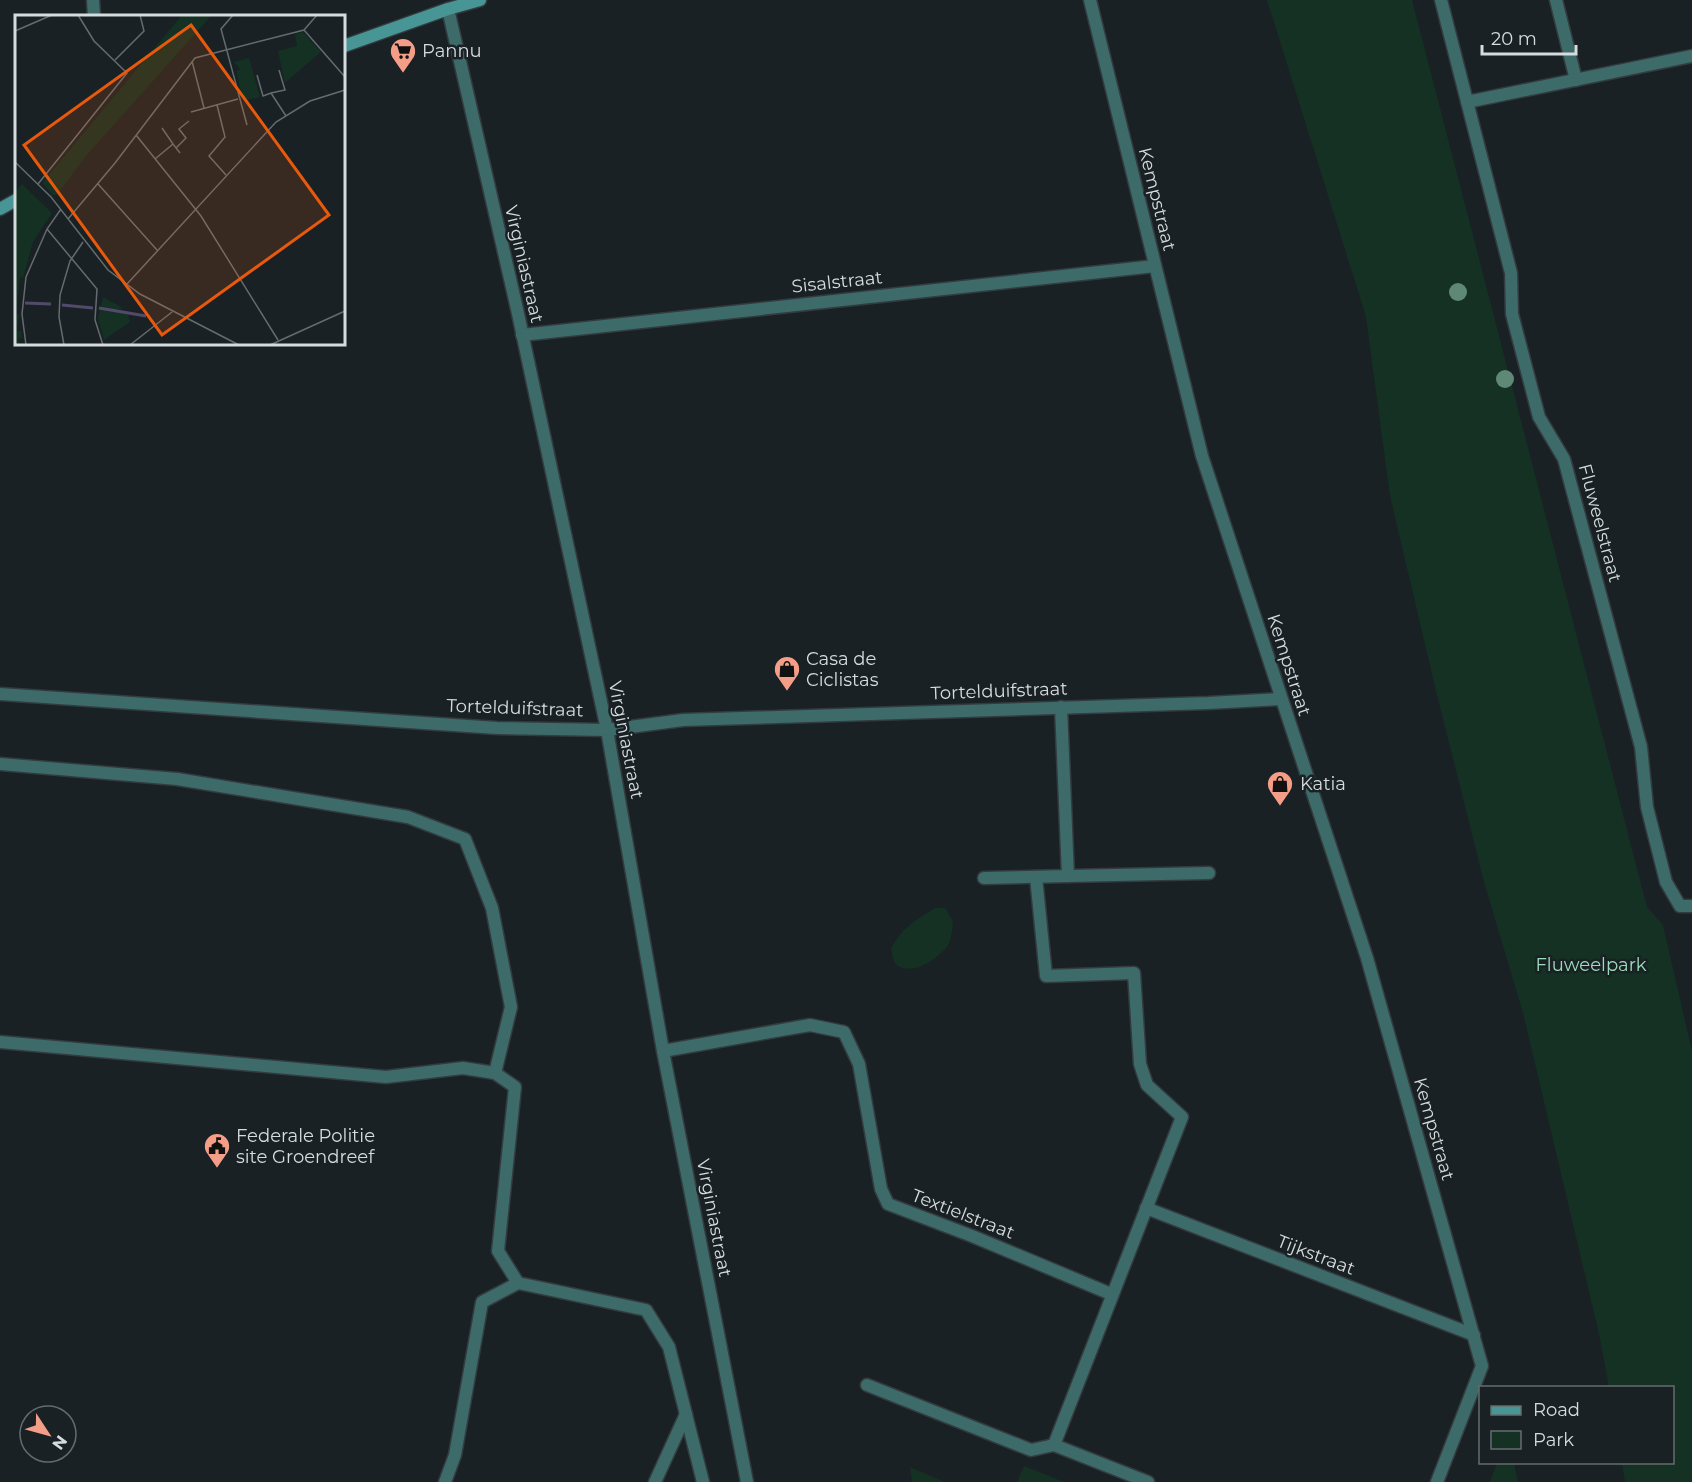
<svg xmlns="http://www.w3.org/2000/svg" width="1692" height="1482" viewBox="0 0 1692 1482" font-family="Montserrat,sans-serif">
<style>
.green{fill:#143123}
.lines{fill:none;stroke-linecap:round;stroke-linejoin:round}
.lane-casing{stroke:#333b3f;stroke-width:15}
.street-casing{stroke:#333b3f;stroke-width:15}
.secondary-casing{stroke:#333b3f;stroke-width:15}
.lane{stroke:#3c6b6a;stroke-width:12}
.street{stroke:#3c6b6a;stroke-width:12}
.secondary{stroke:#479695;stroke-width:12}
.tree{fill:#608877}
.labels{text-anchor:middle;stroke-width:5;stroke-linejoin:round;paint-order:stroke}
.poi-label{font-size:18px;fill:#d6dcde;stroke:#192125;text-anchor:start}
.street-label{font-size:18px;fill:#d6dcde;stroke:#192125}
.park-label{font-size:18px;fill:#9bddba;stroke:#192125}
.inset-river{fill:none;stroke:#524a6a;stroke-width:3}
.inset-road{fill:none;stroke:#656c6f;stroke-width:1.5}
.view{fill:#e8590c;fill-opacity:0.15;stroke:#e8590c;stroke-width:3}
.inset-edge{fill:none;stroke:#d6dcde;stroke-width:3}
</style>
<rect width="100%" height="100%" fill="#192125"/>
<g class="green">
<path d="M 1267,0 L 1412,0 L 1647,907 L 1663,925 L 1692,1051 L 1692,1482 L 1625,1482 L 1622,1463 L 1672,1462 L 1672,1388 L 1609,1387 L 1599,1334 L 1523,1013 L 1484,882 L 1436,691 L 1390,496 L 1366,317 Z"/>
<path d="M 935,908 L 945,908 L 953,921 C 952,929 952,938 948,945 C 940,958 909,979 895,963 C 893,959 892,953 891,949 C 902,927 915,921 935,908 Z"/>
<path d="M 1497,1463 L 1514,1463 L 1518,1482 L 1490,1482 Z"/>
<path d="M 1024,1466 L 1064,1482 L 1017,1482 Z"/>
<path d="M 910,1467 L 945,1482 L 912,1482 Z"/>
</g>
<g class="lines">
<g class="lane-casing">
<g id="lane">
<path d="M 1556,0 L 1576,80"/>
<path d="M 1467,102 L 1692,56"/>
<path d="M 0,764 L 177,779 L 408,817 L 465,839 L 492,908 L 511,1007 L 495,1073"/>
<path d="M 0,1042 L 386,1077 L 463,1068 L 495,1073 L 515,1087 L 498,1251 L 518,1283 L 646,1310 L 669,1347 L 703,1482"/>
<path d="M 445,1482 L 455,1455 L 482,1302 L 518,1283"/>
<path d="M 655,1482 L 686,1414"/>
</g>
</g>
<g class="street-casing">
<g id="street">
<path d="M 93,0 L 94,16"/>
<path d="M 1090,0 L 1202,456 L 1367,958 L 1482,1366 L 1437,1482"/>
<path d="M 1441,0 L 1511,273 L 1512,314 L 1539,417 L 1564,459 L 1641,747 L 1647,807 L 1666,882 L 1680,906 L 1692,906"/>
<path d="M 448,9 L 517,309 L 607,730 L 663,1051 L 747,1482"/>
<path d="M 522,335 L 1155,266"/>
<path d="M 0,694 L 497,728 L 607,730 L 683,720 L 1208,703 L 1281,699"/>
<path d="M 1068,876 L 1209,873"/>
<path d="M 1036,877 L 1046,976 L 1134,973 L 1140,1064 L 1147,1085 L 1182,1117 L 1054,1445"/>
<path d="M 984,878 L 1068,876 L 1061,707"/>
<path d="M 663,1051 L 810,1025 L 844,1032 L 859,1064 L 881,1189 L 888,1204 L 972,1236 L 1111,1294"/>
<path d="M 1146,1208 L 1474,1335"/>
<path d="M 867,1385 L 1031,1450 L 1054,1445 L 1148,1482"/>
</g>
</g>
<g class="secondary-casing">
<g id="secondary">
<path d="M 344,46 L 448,9 L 480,0"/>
<path d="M 0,209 L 16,200"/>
</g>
</g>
<use href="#lane" class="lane"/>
<use href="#street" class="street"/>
<use href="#secondary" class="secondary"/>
</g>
<g class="tree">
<circle cx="1458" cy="292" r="9"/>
<circle cx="1505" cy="379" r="9"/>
</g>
<defs>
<g id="supermarket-pin" transform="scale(1.35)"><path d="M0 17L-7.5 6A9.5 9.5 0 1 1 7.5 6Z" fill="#f49e87" stroke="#192125"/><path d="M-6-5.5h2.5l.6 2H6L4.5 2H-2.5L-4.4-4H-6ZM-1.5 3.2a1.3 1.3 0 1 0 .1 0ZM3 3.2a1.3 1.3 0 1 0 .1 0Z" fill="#111"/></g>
<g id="shop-pin" transform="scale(1.35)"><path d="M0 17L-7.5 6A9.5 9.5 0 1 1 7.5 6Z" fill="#f49e87" stroke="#192125"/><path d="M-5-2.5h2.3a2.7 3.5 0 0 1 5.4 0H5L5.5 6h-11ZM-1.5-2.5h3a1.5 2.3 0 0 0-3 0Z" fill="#111"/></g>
<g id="civic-pin" transform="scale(1.35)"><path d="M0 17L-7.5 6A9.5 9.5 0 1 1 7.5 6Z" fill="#f49e87" stroke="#192125"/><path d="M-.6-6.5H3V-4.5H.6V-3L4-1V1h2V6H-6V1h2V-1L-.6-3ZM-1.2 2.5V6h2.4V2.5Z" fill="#111"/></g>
</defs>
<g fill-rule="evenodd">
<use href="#supermarket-pin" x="403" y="51"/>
<use href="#shop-pin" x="787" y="669"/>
<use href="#shop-pin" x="1280" y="784"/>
<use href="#civic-pin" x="217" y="1146"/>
</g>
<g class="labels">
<g class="poi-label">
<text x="422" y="57">Pannu</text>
<text x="806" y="665">Casa de<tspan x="806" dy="21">Ciclistas</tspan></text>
<text x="1300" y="790">Katia</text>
<text x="236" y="1142">Federale Politie<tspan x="236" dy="21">site Groendreef</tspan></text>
</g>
<g class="street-label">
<text transform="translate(1157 199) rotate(76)" y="6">Kempstraat</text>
<text transform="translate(524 264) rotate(77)" y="6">Virginiastraat</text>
<text transform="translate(837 282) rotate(-6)" y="6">Sisalstraat</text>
<text transform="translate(1600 523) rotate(75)" y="6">Fluweelstraat</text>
<text transform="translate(1289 665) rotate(72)" y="6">Kempstraat</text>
<text transform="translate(999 691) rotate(-2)" y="6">Tortelduifstraat</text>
<text transform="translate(515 708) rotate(2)" y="6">Tortelduifstraat</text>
<text transform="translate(626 740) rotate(79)" y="6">Virginiastraat</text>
<text transform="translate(1434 1129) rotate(74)" y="6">Kempstraat</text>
<text transform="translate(963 1214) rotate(21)" y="6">Textielstraat</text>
<text transform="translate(714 1218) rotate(79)" y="6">Virginiastraat</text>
<text transform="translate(1316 1255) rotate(21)" y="6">Tijkstraat</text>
</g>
<g class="park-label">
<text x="1591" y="971">Fluweelpark</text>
</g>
</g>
<g transform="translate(15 15)">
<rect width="330" height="330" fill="#192125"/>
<path d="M 167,0 L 197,0 L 71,141 L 42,180 L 38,180 L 27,168 ZM 288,17 L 306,37 L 270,68 L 263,36 L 282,31 L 280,19 ZM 234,43 L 245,82 L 228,86 L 221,56 L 225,54 L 219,47 ZM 7,169 L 37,198 L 18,227 L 8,263 L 5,262 L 1,299 L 4,300 L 2,316 L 6,316 L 7,323 L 3,324 L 5,330 L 0,330 L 0,177 ZM 88,282 L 108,293 L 99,296 L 113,299 L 115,307 L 89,325 L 83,303 Z" fill="#143123"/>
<path class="inset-river" d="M 10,288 L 36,289M 47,290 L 78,293M 84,293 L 131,301"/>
<path class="inset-road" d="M 218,0 L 206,14 L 232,110M 289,15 L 330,62M 0,16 L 37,0M 100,45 L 129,16 L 125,0M 177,46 L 189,93M 242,60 L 248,81 L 256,78 L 270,75 L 264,55M 256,78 L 271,101M 202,90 L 210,122 L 194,141 L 211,160M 176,97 L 223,84M 147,113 L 158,129M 121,120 L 186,201 L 263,325M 161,133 L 171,123 L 164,114 L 174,106M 140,144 L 158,129 L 165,138M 0,147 L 36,182 L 93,255 L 125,279 L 224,330M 23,169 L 112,58 L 79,26 L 63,0M 83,169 L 142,235M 53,204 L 100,148 L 180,43 L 289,15 L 302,0M 32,214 L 82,274 L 80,305 L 88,330M 112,269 L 261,107 L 295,86 L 330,75M 11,330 L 7,299 L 11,262 L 32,214 L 46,194M 49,330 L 44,302 L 45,280 L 55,246 L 68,227M 115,330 L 157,297M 255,330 L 330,296"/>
<path class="view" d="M 176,10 L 314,200 L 147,320 L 9,130 Z"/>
<rect width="330" height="330" class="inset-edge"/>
</g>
<rect x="1479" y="1386" width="195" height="78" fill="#192125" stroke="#656c6f" stroke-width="1.5"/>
<rect x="1491" y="1406" width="30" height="9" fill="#479695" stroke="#656c6f" stroke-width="1.5"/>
<text x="1533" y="1416" font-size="18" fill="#d6dcde">Road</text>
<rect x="1491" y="1431" width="30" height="18" fill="#143123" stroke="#656c6f" stroke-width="1.5"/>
<text x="1533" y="1446" font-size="18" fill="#d6dcde">Park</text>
<g transform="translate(48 1434) rotate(126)"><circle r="28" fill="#192125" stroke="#656c6f" stroke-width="1.5"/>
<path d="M0-4.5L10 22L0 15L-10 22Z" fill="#f49e87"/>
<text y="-9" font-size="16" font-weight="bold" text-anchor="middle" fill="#d6dcde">N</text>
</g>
<path d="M1482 45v9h94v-9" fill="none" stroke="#d6dcde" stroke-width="3"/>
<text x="1491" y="45" font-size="18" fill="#d6dcde" stroke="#192125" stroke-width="4.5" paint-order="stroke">20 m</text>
</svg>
